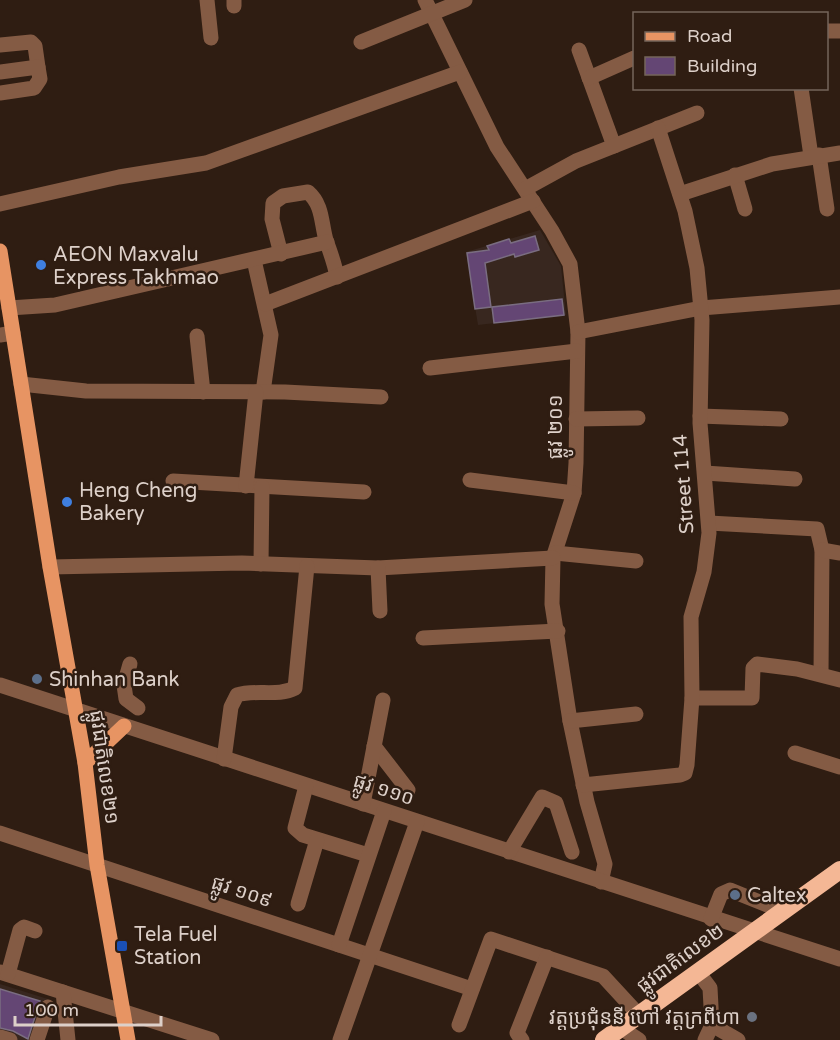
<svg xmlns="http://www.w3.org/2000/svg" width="840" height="1040" viewBox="0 0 840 1040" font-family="'Varela Round','Noto Sans Khmer',sans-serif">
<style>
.education{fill:#38271f}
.building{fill:#644674;stroke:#7a6d81;stroke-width:1.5}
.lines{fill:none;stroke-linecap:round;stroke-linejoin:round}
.minor{stroke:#845b44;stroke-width:15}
.major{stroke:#e79463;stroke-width:15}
.highway{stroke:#f4b795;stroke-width:18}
.shop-dot{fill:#3f7fe0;stroke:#2f1d12;stroke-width:2}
.service-dot{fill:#5c6f8a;stroke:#2f1d12;stroke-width:2}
.transit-dot{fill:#1a4fb4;stroke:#2f1d12;stroke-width:2}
.worship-dot{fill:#6b7280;stroke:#2f1d12;stroke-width:2}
.labels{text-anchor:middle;stroke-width:5;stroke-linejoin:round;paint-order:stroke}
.poi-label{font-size:20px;fill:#ddd0c9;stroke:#2f1d12;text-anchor:start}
.street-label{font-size:20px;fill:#ddd0c9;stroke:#2f1d12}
</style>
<rect width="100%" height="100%" fill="#2f1d12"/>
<g class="education">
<path d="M 540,230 L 561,266 L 566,315 L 478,325 L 466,252 Z"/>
<path d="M 0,984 L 51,1000 L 38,1040 L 0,1040 Z"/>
</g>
<g class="building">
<path d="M 535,236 L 539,250 L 515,257 L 514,254 L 485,263 L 491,307 L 475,309 L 467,253 L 489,250 L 487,246 L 509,239 L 511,243 Z"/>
<path d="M 562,299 L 564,315 L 494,323 L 492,307 Z"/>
<path d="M 0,989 L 40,1001 L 28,1039 L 13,1031 L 0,1028 Z"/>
</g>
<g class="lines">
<g class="minor">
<path d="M 207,0 L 211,38"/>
<path d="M 234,0 L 234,6"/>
<path d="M 425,0 L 497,147 L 552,231 L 570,264 L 578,332 L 576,463 L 574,493 L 553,558 L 552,604 L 570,721 L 587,802 L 605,864 L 601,882"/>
<path d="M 826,31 L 840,31"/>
<path d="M 361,42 L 465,0"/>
<path d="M 0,45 L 31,42 L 35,46 L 38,67"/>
<path d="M 579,50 L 614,146"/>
<path d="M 0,72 L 38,67 L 40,79 L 34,88 L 0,93"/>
<path d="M 589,78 L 634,58"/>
<path d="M 801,88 L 811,156"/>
<path d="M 819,155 L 827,209"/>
<path d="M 735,175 L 745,209"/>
<path d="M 525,189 L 576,161 L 697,113"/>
<path d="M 680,194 L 772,164 L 840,153"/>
<path d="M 0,204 L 119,177 L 206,163 L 460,72"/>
<path d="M 281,254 L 272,219 L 273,203 L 283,196 L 308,192 C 323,205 321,223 326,240 C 330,252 335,264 337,277"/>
<path d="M 254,260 L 271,335 L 263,392"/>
<path d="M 265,304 L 533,201"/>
<path d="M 9,308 L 55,305 L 327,242"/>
<path d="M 578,332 L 701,308 L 840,297"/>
<path d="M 0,335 L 13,333"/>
<path d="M 197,336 L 203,392"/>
<path d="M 430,368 L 577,351"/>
<path d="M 21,384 L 86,391 L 285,392 L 381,397"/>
<path d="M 700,416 L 781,419"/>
<path d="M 576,419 L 638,418"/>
<path d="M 705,473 L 795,479"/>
<path d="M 470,480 L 574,493"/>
<path d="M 173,481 L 364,492"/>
<path d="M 246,486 L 256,392"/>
<path d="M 709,523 L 817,529 L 822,550 L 821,674"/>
<path d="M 822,550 L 840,553"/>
<path d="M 555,553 L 636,561"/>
<path d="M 261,564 L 262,487"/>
<path d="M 50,567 L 242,563 L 378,568 L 553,558"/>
<path d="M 378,568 L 380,611"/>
<path d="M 423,638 L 558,631"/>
<path d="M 130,664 L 124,685 L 126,699 L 138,708"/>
<path d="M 0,685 L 840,959"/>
<path d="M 692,698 L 752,698 L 753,668 L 757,664 L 797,669 L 840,680"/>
<path d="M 570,721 L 636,714"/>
<path d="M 374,746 L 408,790"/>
<path d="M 795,753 L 840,767"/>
<path d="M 224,759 L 231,707 L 237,695 C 256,689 278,697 295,688 L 307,566"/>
<path d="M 583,785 L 680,775 L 685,773 L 687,765 L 692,698 L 691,617 L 704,572 L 709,533 L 700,423 L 702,320 L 697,268 L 685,211 L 658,128"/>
<path d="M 306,786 L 295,828 L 303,835 L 368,855"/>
<path d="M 363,804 L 383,700"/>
<path d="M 0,833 L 472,989"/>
<path d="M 509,852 L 542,797 L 556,803 L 572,852"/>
<path d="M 298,904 L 317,840"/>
<path d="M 711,919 L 721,894 L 730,890 L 782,911"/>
<path d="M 339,945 L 384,811"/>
<path d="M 0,972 L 212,1040"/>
<path d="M 698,972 L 710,988 L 712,1025 L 738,1040"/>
<path d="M 8,974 L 20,930 L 24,927 L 35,931"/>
<path d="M 63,992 L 68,1040"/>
<path d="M 459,1025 L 491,939 L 603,976 L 639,1015"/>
<path d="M 621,1028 L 639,1040"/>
<path d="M 0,1037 L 10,1040"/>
<path d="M 37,1040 L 48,1007"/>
<path d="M 340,1040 L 417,822"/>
<path d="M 522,1040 L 517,1033 L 547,957"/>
<path d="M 705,1040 L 712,1025"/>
</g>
<g class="major">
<path d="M 0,251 L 50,567 L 85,763 L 97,865 L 128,1040"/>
<path d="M 85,763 L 124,726"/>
</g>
<path class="highway" d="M 604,1040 L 840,870"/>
</g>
<g class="shop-dot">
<circle cx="41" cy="265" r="6"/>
<circle cx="67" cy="502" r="6"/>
</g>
<g class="service-dot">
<circle cx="37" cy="679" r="6"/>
<circle cx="735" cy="895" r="6"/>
</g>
<rect class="transit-dot" x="116" y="940" width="12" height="12" rx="3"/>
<circle class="worship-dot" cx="752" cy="1017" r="6"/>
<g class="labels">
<g class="poi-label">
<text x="53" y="261">AEON Maxvalu<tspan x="53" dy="23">Express Takhmao</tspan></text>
<text x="79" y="497">Heng Cheng<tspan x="79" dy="23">Bakery</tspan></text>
<text x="49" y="686">Shinhan Bank</text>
<text x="747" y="902">Caltex</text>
<text x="134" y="941">Tela Fuel<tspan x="134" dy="23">Station</tspan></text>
<text x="740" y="1024" text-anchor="end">វត្តប្រជុំននី ហៅ វត្តក្រពីហា</text>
</g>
<g class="street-label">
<text transform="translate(555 427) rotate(-90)" y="7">ផ្លូវ ២០១</text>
<text transform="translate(683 484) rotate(-94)" y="7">Street 114</text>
<text transform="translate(105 767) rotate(82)" y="7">ផ្លូវជាតិលេខ២១</text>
<text transform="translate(384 789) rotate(18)" y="7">ផ្លូវ ១១០</text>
<text transform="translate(242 891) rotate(18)" y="7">ផ្លូវ ១០៩</text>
<text transform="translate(680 958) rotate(-36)" y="7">ផ្លូវជាតិលេខ២</text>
</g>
</g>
<rect x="633" y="12" width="195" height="78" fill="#2f1d12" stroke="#75655b" stroke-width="1.5"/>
<rect x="645" y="32" width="30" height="9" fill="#e79463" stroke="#75655b" stroke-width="1.5"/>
<text x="687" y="42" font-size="18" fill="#ddd0c9">Road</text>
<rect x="645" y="57" width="30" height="18" fill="#644674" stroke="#75655b" stroke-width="1.5"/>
<text x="687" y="72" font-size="18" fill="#ddd0c9">Building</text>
<path d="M15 1016v9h146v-9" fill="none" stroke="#ddd0c9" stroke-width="3"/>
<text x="24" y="1016" font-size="18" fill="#ddd0c9" stroke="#2f1d12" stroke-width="4.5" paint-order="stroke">100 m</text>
</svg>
